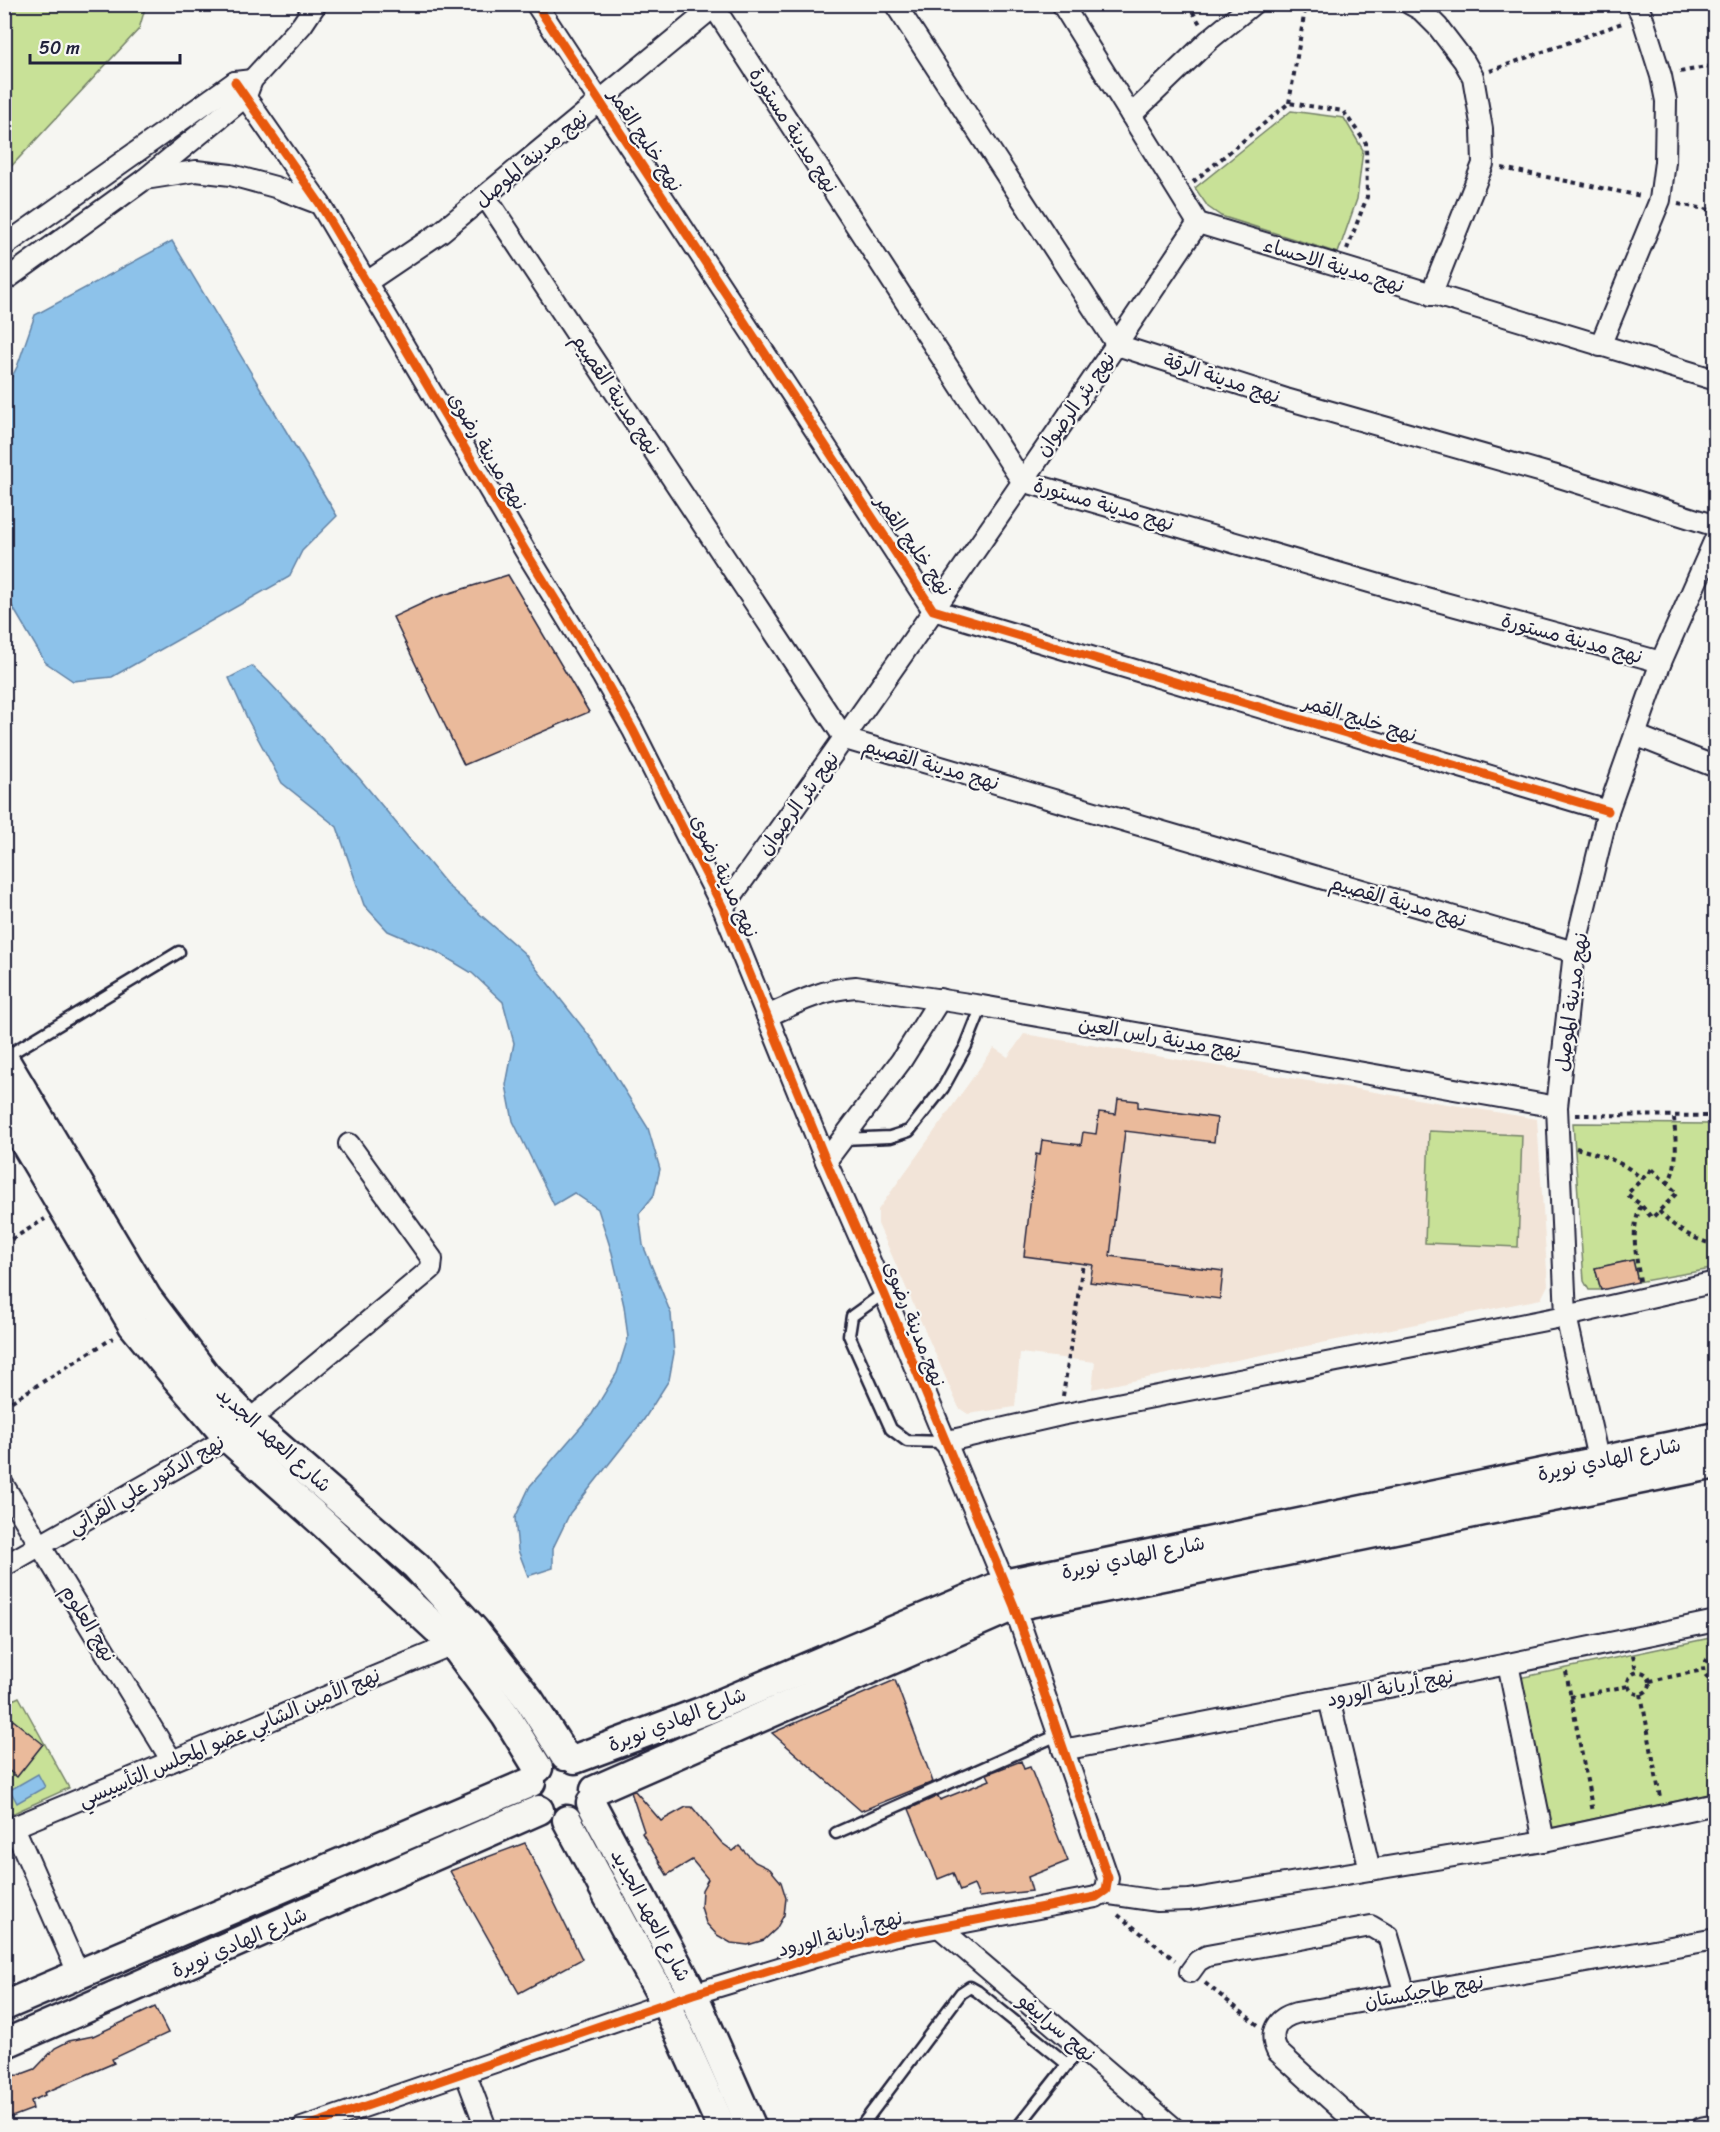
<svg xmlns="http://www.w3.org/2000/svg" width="1720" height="2132" viewBox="0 0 1720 2132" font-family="Sriracha,'Playpen Sans Arabic',sans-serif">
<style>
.built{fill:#f2e4d8}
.green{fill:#c8e197;stroke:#758269;stroke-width:1.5}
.water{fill:#8dc2ea;stroke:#6282a4;stroke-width:1.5}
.building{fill:#eaba9b;stroke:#22223b;stroke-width:1.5}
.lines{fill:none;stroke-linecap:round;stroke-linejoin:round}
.lane-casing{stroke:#22223b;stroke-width:15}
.street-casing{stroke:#22223b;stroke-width:24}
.secondary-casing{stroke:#22223b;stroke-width:33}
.path{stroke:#22223b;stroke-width:4;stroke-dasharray:4.5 4.5;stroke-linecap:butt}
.lane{stroke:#f6f6f2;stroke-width:10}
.street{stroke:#f6f6f2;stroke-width:20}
.secondary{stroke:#f6f6f2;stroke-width:28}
.cycleway-casing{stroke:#f6f6f2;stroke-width:13}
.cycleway{stroke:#e8590c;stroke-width:9}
.labels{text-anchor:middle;stroke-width:4.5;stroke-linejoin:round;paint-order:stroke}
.street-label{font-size:20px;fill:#22223b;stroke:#f6f6f2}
</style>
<rect width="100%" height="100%" fill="#f6f6f2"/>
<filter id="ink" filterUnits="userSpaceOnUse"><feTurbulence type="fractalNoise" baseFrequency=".0167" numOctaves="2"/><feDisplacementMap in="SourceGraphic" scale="12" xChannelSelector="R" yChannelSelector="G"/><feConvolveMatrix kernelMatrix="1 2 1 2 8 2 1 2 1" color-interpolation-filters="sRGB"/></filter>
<g filter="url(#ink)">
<path class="built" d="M 1024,1034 L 1537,1119 L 1548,1285 L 1541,1299 L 1092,1389 L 1095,1362 L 1020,1353 L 1015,1407 L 968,1414 L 959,1408 L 878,1224 L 878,1210 L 994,1048 L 1008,1057 Z"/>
<g class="green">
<path d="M 5,4 L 146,5 L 139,29 L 5,173 Z"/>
<path d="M 1291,111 L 1344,118 L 1363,150 L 1357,199 L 1338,253 L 1221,216 L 1208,207 L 1195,188 Z"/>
<path d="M 1573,1123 L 1715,1124 L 1715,1265 L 1711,1269 L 1638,1282 L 1633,1260 L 1595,1268 L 1601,1290 L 1589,1290 L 1584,1281 Z"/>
<path d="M 1429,1131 L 1522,1135 L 1518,1247 L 1425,1243 Z"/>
<path d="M 1715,1637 L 1715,1793 L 1551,1828 L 1519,1678 Z"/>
<path d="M 19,1697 L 69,1788 L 5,1817 L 4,1704 Z"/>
</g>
<g class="water">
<path d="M 172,241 L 337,516 L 302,551 L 289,577 L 112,677 L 73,681 L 45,662 L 5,594 L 5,390 L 17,367 L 35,315 Z"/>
<path d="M 252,666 L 268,681 L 360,779 L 449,887 L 524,953 L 595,1043 L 648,1128 L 660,1169 L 654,1195 L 639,1214 L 643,1245 L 671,1314 L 674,1353 L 669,1380 L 643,1421 L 570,1513 L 553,1548 L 553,1568 L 528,1576 L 518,1550 L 515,1518 L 530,1486 L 592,1414 L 617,1373 L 628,1338 L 624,1306 L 612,1253 L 598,1209 L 574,1193 L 554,1205 L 513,1121 L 506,1085 L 514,1043 L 503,1002 L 472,973 L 437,952 L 388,931 L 364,905 L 337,827 L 282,783 L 248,720 L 229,678 Z"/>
<path d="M 38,1774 L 45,1787 L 17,1803 L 10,1790 Z"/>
</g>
<g class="building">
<path d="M 508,575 L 589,712 L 464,765 L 393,617 L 434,598 Z"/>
<path d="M 1118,1099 L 1138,1101 L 1138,1107 L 1217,1118 L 1214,1142 L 1125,1131 L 1110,1256 L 1223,1271 L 1220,1299 L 1090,1282 L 1093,1265 L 1024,1256 L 1036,1154 L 1040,1155 L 1042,1140 L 1081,1145 L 1083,1132 L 1096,1134 L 1099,1112 L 1116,1114 Z"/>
<path d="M 1633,1260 L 1638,1282 L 1601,1290 L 1595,1268 Z"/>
<path d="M 895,1680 L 933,1782 L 861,1811 L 772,1733 Z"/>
<path d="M 13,1720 L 43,1744 L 17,1777 L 4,1767 L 4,1730 Z"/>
<path d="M 1021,1761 L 1024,1769 L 1030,1767 L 1068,1861 L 1028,1877 L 1032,1891 L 979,1897 L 974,1885 L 960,1891 L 953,1873 L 938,1879 L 909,1809 L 938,1796 L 940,1800 L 990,1780 L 987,1774 Z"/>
<path d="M 635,1791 L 661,1821 L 686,1807 L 692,1807 L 722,1843 L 733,1851 L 739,1846 L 755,1862 L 770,1869 L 781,1882 L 786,1898 L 784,1915 L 776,1929 L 764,1940 L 748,1945 L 731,1943 L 717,1935 L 706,1923 L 701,1907 L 702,1890 L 708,1879 L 692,1860 L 667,1875 L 642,1833 L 644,1831 L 631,1792 Z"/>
<path d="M 525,1843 L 582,1959 L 519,1993 L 450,1871 Z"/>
<path d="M 155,2007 L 168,2033 L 112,2059 L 114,2063 L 44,2093 L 45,2095 L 31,2101 L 33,2109 L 4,2120 L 4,2076 L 19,2075 L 35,2069 L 55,2048 L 69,2041 L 93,2036 Z"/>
</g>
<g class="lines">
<g class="lane-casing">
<g id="lane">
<path d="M 5,1057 L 179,952"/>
<path d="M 842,1139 L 890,1137 L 909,1131 L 943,1088 L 966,1046 L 982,1006"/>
<path d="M 884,1293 L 852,1316 L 849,1335 L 891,1429 L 907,1441 L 944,1442"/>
<path d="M 836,1833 L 1058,1735"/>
<path d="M 860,2128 L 961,1993 L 970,1987 L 977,1991 L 1067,2064"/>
<path d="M 1017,2128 L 1081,2047"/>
</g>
</g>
<g class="street-casing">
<g id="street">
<path d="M 536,4 L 933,610 L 1608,811"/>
<path d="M 895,4 L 1117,345 L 1286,399 L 1553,475 L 1716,526"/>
<path d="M 1062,4 L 1198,223 L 1716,380"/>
<path d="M 1410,4 L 1421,10 L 1438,27 L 1464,61 L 1473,77 L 1482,129 L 1483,164 L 1431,295"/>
<path d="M 714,7 L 1022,481 L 1397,590 L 1661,662"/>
<path d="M 235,82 L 320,204 L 526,552 L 603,677 L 633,730 L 723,908 L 826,1161 L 884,1293 L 1014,1606 L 1108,1878 L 1106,1890 L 1096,1897 L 892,1936 L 815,1957 L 693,1994 L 302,2128"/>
<path d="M 1131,115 L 1209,40 L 1253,4"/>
<path d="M 145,179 L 246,96 L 252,80 L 302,25 L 316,4"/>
<path d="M 485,196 L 845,739 L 1574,952"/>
<path d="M 4,246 L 235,82 L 252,80"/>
<path d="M 4,281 L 145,179 L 196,171 L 231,175 L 275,187 L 320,204"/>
<path d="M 367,282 L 441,232 L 717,4"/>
<path d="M 1600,346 L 1660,200 L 1665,162 L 1666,101 L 1661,76 L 1642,16 L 1636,4"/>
<path d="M 1635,735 L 1716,767"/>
<path d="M 723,908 C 885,682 1044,454 1198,223"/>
<path d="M 767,1016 C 796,1003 823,989 856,987 L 982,1006 L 1557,1107"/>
<path d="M 826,1161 L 901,1061 L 940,999"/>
<path d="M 944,1442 L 1061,1415 L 1566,1316 L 1716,1282"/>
<path d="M 1601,1472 L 1566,1316 L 1557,1107 L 1574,952 L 1608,811 L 1661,662 L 1716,537"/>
<path d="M 4,1486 L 172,1761"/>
<path d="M 4,1566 L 228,1438 L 431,1269 L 432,1259 L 349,1144"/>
<path d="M 1508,1664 L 1544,1841 L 1716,1804"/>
<path d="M 1329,1699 L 1370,1870"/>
<path d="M 1063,1750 L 1508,1664 L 1716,1621"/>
<path d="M 14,1827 L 79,1975"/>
<path d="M 4,1831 L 453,1644"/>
<path d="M 1103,1893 L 1158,1901 L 1189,1900 L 1544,1841"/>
<path d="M 939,1927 L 1174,2128"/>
<path d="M 1190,1972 L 1198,1961 L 1207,1956 L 1371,1926 L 1388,1936 L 1405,1994"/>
<path d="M 465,2072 L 486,2128"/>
<path d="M 1362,2128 L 1277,2051 C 1268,2032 1277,2018 1296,2013 L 1716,1939"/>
<path d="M 1701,2128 L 1716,2125"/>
</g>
</g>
<g class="secondary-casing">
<g id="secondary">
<path d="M 4,1059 L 147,1298 L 207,1377 L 249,1421 L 416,1566 L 474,1630 L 530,1701 L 565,1756"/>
<path d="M 4,1108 L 133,1325 L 174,1375 L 228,1438 L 324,1524 L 453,1644 L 506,1716 L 538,1768"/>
<path d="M 575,1759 L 706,1710 L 1004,1584 L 1716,1437"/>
<path d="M 595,1790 L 1014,1606 L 1716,1464"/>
<path d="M 591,1803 L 693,1994 L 752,2128"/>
<path d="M 567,1820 L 666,2004 L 722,2128"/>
<path d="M 4,2006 L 531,1782"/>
<path d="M 4,2044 L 539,1810"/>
</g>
</g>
<g class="path">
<path d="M 1188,4 L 1200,24"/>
<path d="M 1490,71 L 1625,22"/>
<path d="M 1680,72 L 1716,65"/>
<path d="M 1289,103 L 1306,4"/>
<path d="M 1502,168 L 1641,196"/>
<path d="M 1193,182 L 1289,103 L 1343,111 L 1366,143 L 1367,197 L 1347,249"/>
<path d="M 1678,204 L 1716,211"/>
<path d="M 1576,1115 L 1716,1116"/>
<path d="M 1576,1148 C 1601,1155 1623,1161 1642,1179"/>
<path d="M 1652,1169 L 1677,1193 L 1652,1218 L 1641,1205 L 1627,1194 Z"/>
<path d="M 1667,1184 C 1680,1166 1675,1138 1674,1117"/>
<path d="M 1659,1211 C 1675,1229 1692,1239 1716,1245"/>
<path d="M 4,1244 L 45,1219"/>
<path d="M 1640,1281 C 1636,1254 1630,1231 1641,1205"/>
<path d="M 1063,1396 L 1083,1263"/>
<path d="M 4,1406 L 113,1338"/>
<path d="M 1709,1642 L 1712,1656"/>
<path d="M 1633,1655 L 1636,1672"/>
<path d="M 1716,1656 L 1708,1658 L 1703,1666 C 1703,1674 1707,1679 1716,1680"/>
<circle cx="1639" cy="1683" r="11"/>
<path d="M 1566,1672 L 1593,1812"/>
<path d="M 1650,1681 L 1703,1670"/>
<path d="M 1641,1694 L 1660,1797"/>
<path d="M 1570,1697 L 1628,1686"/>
<path d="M 1118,1915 L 1175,1960"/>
<path d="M 1205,1983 L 1258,2025"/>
</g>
<use href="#lane" class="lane"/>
<use href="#street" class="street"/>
<use href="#secondary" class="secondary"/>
<g class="cycleway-casing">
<g id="cycleway">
<path d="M 536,4 L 933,610 L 1608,811"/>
<path d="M 235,82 L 320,204 L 526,552 L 603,677 L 633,730 L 723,908 L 826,1161 L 884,1293 L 1014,1606 L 1108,1878 L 1106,1890 L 1096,1897 L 892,1936 L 815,1957 L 693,1994 L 302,2128"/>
</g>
</g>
<use href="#cycleway" class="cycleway"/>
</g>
</g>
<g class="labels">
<g class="street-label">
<text transform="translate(794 130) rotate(57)" y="7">نهج مدينة مستورة</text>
<text transform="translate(646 140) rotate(57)" y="7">نهج خليج القمر</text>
<text transform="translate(531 158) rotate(-40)" y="7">نهج مدينة الموصل</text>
<text transform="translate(1334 265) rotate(17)" y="7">نهج مدينة الاحساء</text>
<text transform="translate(1222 378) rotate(18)" y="7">نهج مدينة الرقة</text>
<text transform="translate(616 394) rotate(56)" y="7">نهج مدينة القصيم</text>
<text transform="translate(1075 404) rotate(-55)" y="7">نهج بئر الرضوان</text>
<text transform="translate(488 451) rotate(59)" y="7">نهج مدينة رضوى</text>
<text transform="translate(1104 504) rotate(16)" y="7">نهج مدينة مستورة</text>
<text transform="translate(914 545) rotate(55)" y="7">نهج خليج القمر</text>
<text transform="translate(1572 638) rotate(15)" y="7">نهج مدينة مستورة</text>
<text transform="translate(1360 718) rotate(17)" y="7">نهج خليج القمر</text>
<text transform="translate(931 764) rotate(16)" y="7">نهج مدينة القصيم</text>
<text transform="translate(798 803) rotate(-54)" y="7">نهج بئر الرضوان</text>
<text transform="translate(725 876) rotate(65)" y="7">نهج مدينة رضوى</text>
<text transform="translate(1398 901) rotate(16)" y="7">نهج مدينة القصيم</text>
<text transform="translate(1571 1002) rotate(-82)" y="7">نهج مدينة الموصل</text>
<text transform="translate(1160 1037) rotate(10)" y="7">نهج مدينة راس العين</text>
<text transform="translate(915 1324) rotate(68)" y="7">نهج مدينة رضوى</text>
<text transform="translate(274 1439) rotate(42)" y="7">شارع العهد الجديد</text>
<text transform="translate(1609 1459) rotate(-12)" y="7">شارع الهادي نويرة</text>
<text transform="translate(146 1484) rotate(-30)" y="7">نهج الدكتور علي الفراتي</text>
<text transform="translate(1133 1557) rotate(-12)" y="7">شارع الهادي نويرة</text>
<text transform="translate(89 1623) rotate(59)" y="7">نهج العلوم</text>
<text transform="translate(1390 1687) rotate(-11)" y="7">نهج أريانة الورود</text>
<text transform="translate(677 1719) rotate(-21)" y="7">شارع الهادي نويرة</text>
<text transform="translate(229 1737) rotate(-23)" y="7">نهج الأمين الشابي عضو المجلس التأسيسي</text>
<text transform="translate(651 1915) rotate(62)" y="7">شارع العهد الجديد</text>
<text transform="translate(840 1933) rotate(-15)" y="7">نهج أريانة الورود</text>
<text transform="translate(239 1942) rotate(-24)" y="7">شارع الهادي نويرة</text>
<text transform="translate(1424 1991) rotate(-10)" y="7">نهج طاجيكستان</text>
<text transform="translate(1057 2027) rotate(40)" y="7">نهج سراييفو</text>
</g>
</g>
<rect width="1720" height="2132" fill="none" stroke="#f6f6f2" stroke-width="24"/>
<rect x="12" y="12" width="1696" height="2108" fill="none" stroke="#22223b" stroke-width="2" filter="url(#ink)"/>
<path d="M30 54v9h150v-9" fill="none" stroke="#22223b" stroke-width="3"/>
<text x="39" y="54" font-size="18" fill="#22223b" stroke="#f6f6f2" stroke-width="4.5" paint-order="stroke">50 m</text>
</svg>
